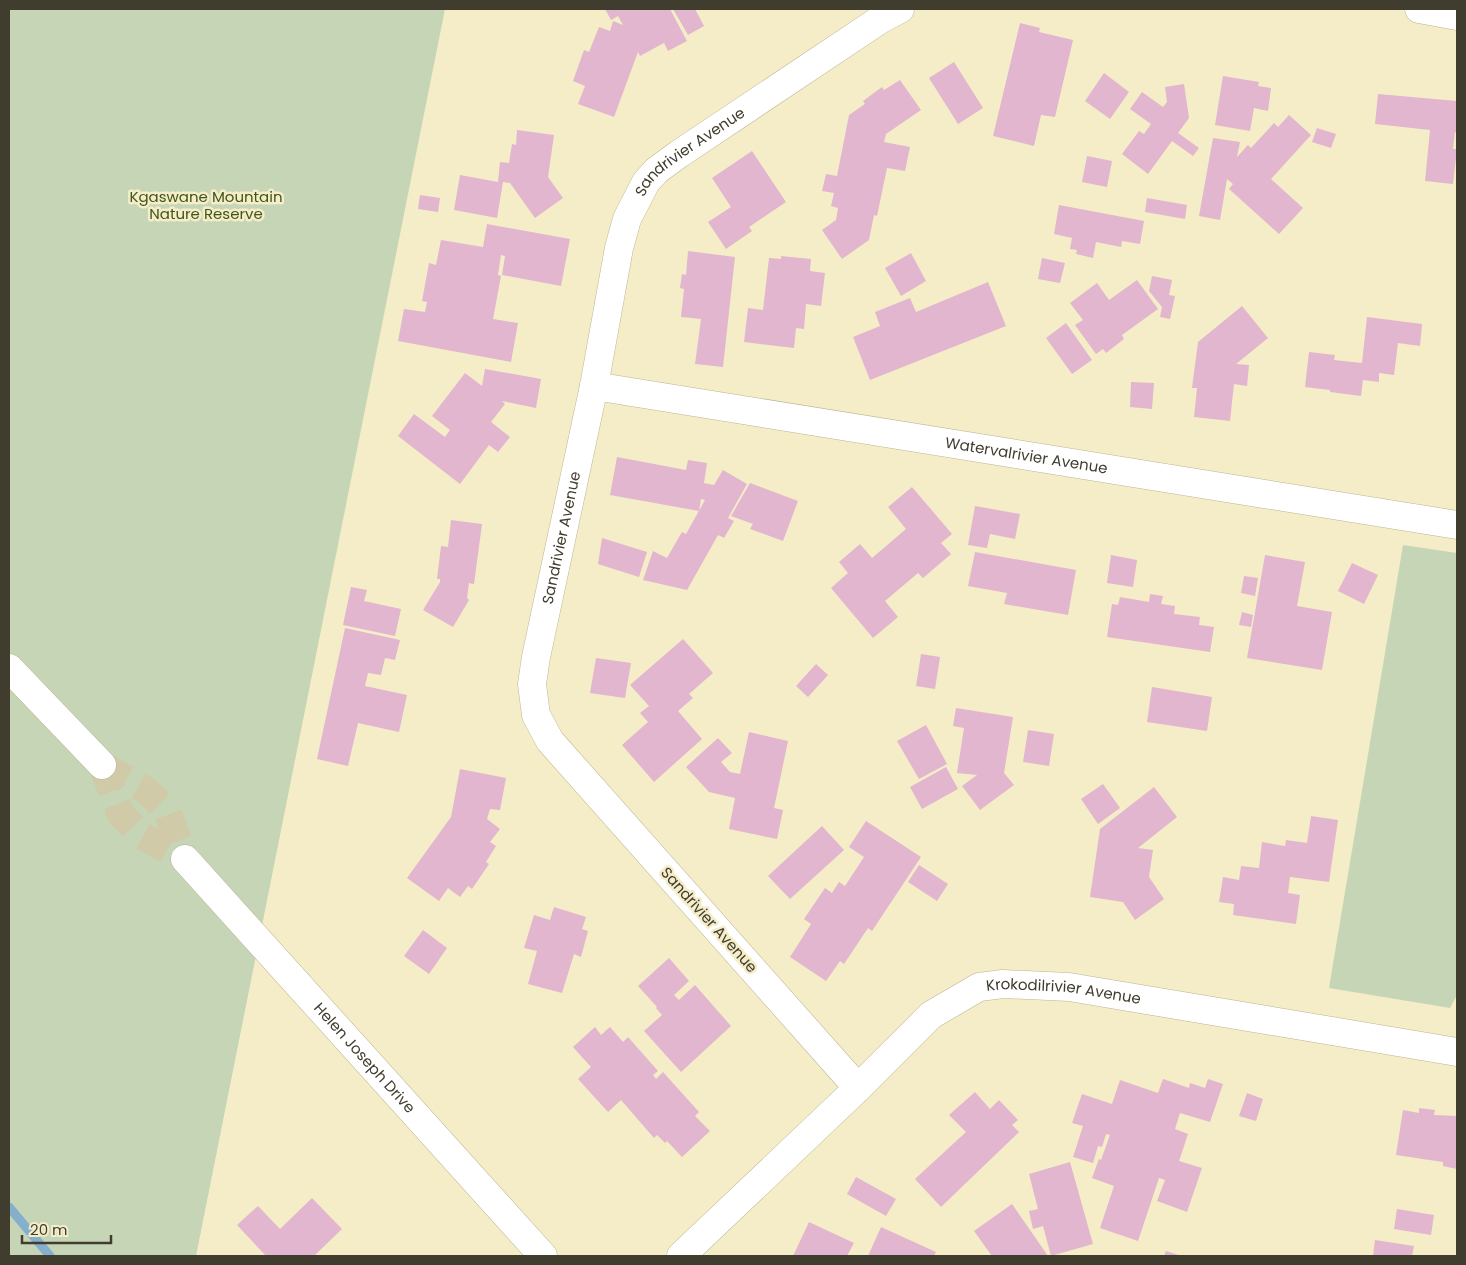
<svg xmlns="http://www.w3.org/2000/svg" width="1466" height="1265" viewBox="0 0 1466 1265" font-family="Poppins,sans-serif">
<style>
.green{fill:#c7d5b7}
.lines{fill:none;stroke-linecap:round;stroke-linejoin:round}
.stream{stroke:#86afcb;stroke-width:9}
.building{fill:#e2b6cf}
.minor-tunnel{stroke:#d0caa9;stroke-width:28;stroke-dasharray:28 14;stroke-linecap:butt}
.minor-casing{stroke:#bbb591;stroke-width:29}
.minor{stroke:#fff;stroke-width:28}
.labels{text-anchor:middle;stroke-width:5;stroke-linejoin:round;paint-order:stroke}
.street-label{font-size:15px;fill:#403d2f;stroke:#f4edc8}
.park-label{font-size:15px;fill:#3f561a;stroke:#f4edc8}
</style>
<rect width="100%" height="100%" fill="#f4edc8"/>
<g class="green">
<path d="M 9,9 L 445,9 L 196,1256 L 9,1256 Z"/>
<path d="M 1403,545 L 1457,553 L 1457,995 L 1450,1008 L 1329,988 Z"/>
</g>
<g class="lines">
<path class="stream" d="M 9,1207 L 50,1256"/>
</g>
<g class="building">
<path d="M 605,9 L 670,9 L 687,41 L 668,51 L 664,43 L 640,56 L 638,52 L 614,117 L 578,104 L 585,86 L 573,81 L 584,50 L 589,52 L 599,27 L 610,31 L 613,21 L 623,25 L 618,16 L 611,20 Z"/>
<path d="M 673,9 L 695,9 L 704,26 L 688,35 Z"/>
<path d="M 1020,23 L 1040,28 L 1039,32 L 1073,40 L 1055,117 L 1041,115 L 1034,146 L 993,136 Z"/>
<path d="M 954,62 L 983,108 L 958,124 L 929,78 Z"/>
<path d="M 1104,73 L 1129,92 L 1110,119 L 1085,101 Z"/>
<path d="M 1223,76 L 1259,82 L 1258,86 L 1271,88 L 1268,111 L 1254,108 L 1250,131 L 1215,125 Z"/>
<path d="M 900,80 L 921,110 L 886,134 L 884,142 L 910,147 L 905,171 L 887,168 L 877,216 L 874,215 L 869,240 L 842,259 L 822,230 L 836,220 L 838,208 L 831,206 L 834,193 L 822,191 L 826,174 L 837,176 L 849,115 L 865,104 L 863,101 L 882,87 L 884,90 Z"/>
<path d="M 1184,84 L 1189,118 L 1178,133 L 1199,148 L 1193,156 L 1172,141 L 1148,174 L 1122,154 L 1139,131 L 1144,134 L 1151,124 L 1130,109 L 1142,92 L 1163,107 L 1167,102 L 1165,87 Z"/>
<path d="M 1378,94 L 1457,101 L 1457,133 L 1455,132 L 1453,149 L 1457,149 L 1453,184 L 1425,181 L 1430,130 L 1375,124 Z"/>
<path d="M 1289,115 L 1311,135 L 1271,179 L 1303,208 L 1279,234 L 1229,189 L 1233,184 L 1227,179 L 1220,220 L 1199,216 L 1213,138 L 1240,142 L 1237,157 L 1248,145 L 1251,148 L 1274,123 L 1278,127 Z"/>
<path d="M 1317,128 L 1336,134 L 1331,148 L 1312,142 Z"/>
<path d="M 517,130 L 554,135 L 548,177 L 563,198 L 535,218 L 510,183 L 503,182 L 497,218 L 454,210 L 460,175 L 498,182 L 500,162 L 509,163 L 512,144 L 516,145 Z"/>
<path d="M 752,151 L 786,202 L 749,227 L 752,231 L 726,249 L 708,222 L 731,207 L 712,178 Z"/>
<path d="M 1087,156 L 1112,161 L 1107,187 L 1082,182 Z"/>
<path d="M 420,195 L 440,198 L 438,212 L 418,209 Z"/>
<path d="M 1147,198 L 1187,205 L 1185,219 L 1145,212 Z"/>
<path d="M 1059,205 L 1144,221 L 1140,244 L 1122,241 L 1121,247 L 1096,242 L 1093,258 L 1076,254 L 1077,250 L 1070,249 L 1072,238 L 1054,234 Z"/>
<path d="M 487,224 L 570,239 L 561,286 L 502,275 L 505,256 L 501,255 L 498,275 L 501,276 L 493,319 L 518,323 L 511,362 L 398,341 L 404,309 L 425,312 L 427,302 L 422,301 L 429,263 L 436,265 L 441,240 L 483,247 Z"/>
<path d="M 688,251 L 735,257 L 723,367 L 695,364 L 701,319 L 681,317 L 684,289 L 680,288 L 682,274 L 686,275 Z"/>
<path d="M 911,253 L 926,281 L 901,296 L 885,268 Z"/>
<path d="M 781,256 L 811,259 L 810,271 L 825,273 L 821,306 L 806,304 L 804,329 L 796,328 L 794,348 L 744,342 L 748,308 L 763,310 L 769,258 L 781,259 Z"/>
<path d="M 1042,258 L 1065,263 L 1060,283 L 1038,279 Z"/>
<path d="M 1152,276 L 1172,280 L 1169,295 L 1175,296 L 1170,319 L 1160,317 L 1162,307 L 1149,291 Z"/>
<path d="M 1137,280 L 1158,309 L 1122,335 L 1124,339 L 1106,353 L 1103,349 L 1096,354 L 1075,325 L 1083,320 L 1070,303 L 1097,283 L 1109,300 Z"/>
<path d="M 988,282 L 1006,326 L 870,380 L 853,337 L 880,326 L 875,312 L 910,298 L 916,312 Z"/>
<path d="M 1242,306 L 1268,338 L 1236,364 L 1249,365 L 1247,386 L 1234,384 L 1230,421 L 1194,417 L 1197,388 L 1192,388 L 1198,342 Z"/>
<path d="M 1367,317 L 1422,324 L 1420,346 L 1398,343 L 1394,375 L 1379,373 L 1379,382 L 1363,380 L 1361,396 L 1330,392 L 1330,390 L 1305,387 L 1309,352 L 1335,355 L 1334,360 L 1362,363 Z"/>
<path d="M 1066,323 L 1092,360 L 1072,374 L 1046,338 Z"/>
<path d="M 485,369 L 541,379 L 536,408 L 502,401 L 505,404 L 491,422 L 510,437 L 498,452 L 489,445 L 460,484 L 398,436 L 414,414 L 445,437 L 450,430 L 432,416 L 465,373 L 482,386 Z"/>
<path d="M 1131,382 L 1154,383 L 1152,409 L 1130,407 Z"/>
<path d="M 617,457 L 686,470 L 688,460 L 707,463 L 704,483 L 714,485 L 723,470 L 747,484 L 728,518 L 734,521 L 724,538 L 718,535 L 687,590 L 643,580 L 653,551 L 667,558 L 682,532 L 686,534 L 705,500 L 701,499 L 699,511 L 610,495 Z"/>
<path d="M 750,483 L 798,501 L 783,541 L 750,529 L 753,524 L 731,516 Z"/>
<path d="M 912,487 L 952,534 L 941,543 L 951,554 L 923,578 L 918,573 L 885,601 L 898,617 L 873,638 L 831,588 L 848,573 L 839,562 L 860,544 L 872,558 L 906,529 L 888,507 Z"/>
<path d="M 975,506 L 1020,514 L 1015,539 L 990,534 L 987,548 L 968,545 Z"/>
<path d="M 451,520 L 482,524 L 474,584 L 469,583 L 467,598 L 469,600 L 453,627 L 423,610 L 440,582 L 440,579 L 437,579 L 441,546 L 448,547 Z"/>
<path d="M 602,538 L 647,552 L 639,577 L 598,564 Z"/>
<path d="M 975,552 L 1076,570 L 1068,615 L 1004,604 L 1007,593 L 968,586 Z"/>
<path d="M 1111,555 L 1137,560 L 1133,587 L 1107,583 Z"/>
<path d="M 1265,555 L 1305,562 L 1297,606 L 1332,612 L 1322,670 L 1247,658 Z"/>
<path d="M 1352,563 L 1378,575 L 1364,604 L 1338,591 Z"/>
<path d="M 1244,576 L 1258,578 L 1255,596 L 1241,593 Z"/>
<path d="M 351,587 L 367,590 L 364,601 L 401,609 L 395,636 L 343,625 Z"/>
<path d="M 1150,594 L 1163,596 L 1161,604 L 1175,606 L 1174,614 L 1200,617 L 1199,625 L 1214,627 L 1210,652 L 1107,637 L 1112,604 L 1118,605 L 1120,597 L 1149,602 Z"/>
<path d="M 1242,612 L 1253,615 L 1251,627 L 1239,625 Z"/>
<path d="M 345,628 L 400,640 L 395,660 L 385,658 L 381,675 L 368,673 L 365,686 L 407,695 L 399,732 L 358,723 L 348,766 L 317,759 Z"/>
<path d="M 683,639 L 713,673 L 689,694 L 693,698 L 678,711 L 702,739 L 654,782 L 622,745 L 648,722 L 640,713 L 649,706 L 630,685 Z"/>
<path d="M 921,654 L 940,657 L 935,689 L 916,686 Z"/>
<path d="M 596,658 L 631,663 L 625,698 L 590,693 Z"/>
<path d="M 816,664 L 828,675 L 808,697 L 796,686 Z"/>
<path d="M 1152,687 L 1212,697 L 1207,731 L 1147,722 Z"/>
<path d="M 956,708 L 1013,717 L 1004,773 L 1014,785 L 980,810 L 962,786 L 977,775 L 957,773 L 964,728 L 953,726 Z"/>
<path d="M 926,725 L 947,764 L 919,779 L 897,741 Z"/>
<path d="M 1028,730 L 1054,734 L 1049,766 L 1023,762 Z"/>
<path d="M 749,732 L 788,741 L 774,808 L 783,810 L 777,839 L 729,829 L 735,798 L 709,792 L 686,767 L 718,738 L 732,753 L 721,762 L 730,772 L 740,774 Z"/>
<path d="M 946,767 L 958,789 L 922,809 L 910,787 Z"/>
<path d="M 460,769 L 506,778 L 500,810 L 490,809 L 487,819 L 500,829 L 490,842 L 496,846 L 486,862 L 489,864 L 472,889 L 468,886 L 460,897 L 448,888 L 439,901 L 407,878 L 451,817 Z"/>
<path d="M 1103,784 L 1120,808 L 1098,824 L 1081,799 Z"/>
<path d="M 1154,787 L 1177,817 L 1138,848 L 1153,850 L 1149,877 L 1164,899 L 1135,920 L 1123,902 L 1090,897 L 1100,829 Z"/>
<path d="M 1311,816 L 1338,820 L 1329,882 L 1290,877 L 1288,893 L 1300,895 L 1296,924 L 1233,915 L 1234,904 L 1219,902 L 1223,877 L 1239,880 L 1241,866 L 1259,868 L 1262,842 L 1285,846 L 1286,840 L 1307,843 Z"/>
<path d="M 866,821 L 921,857 L 872,931 L 868,928 L 844,964 L 840,961 L 826,981 L 790,957 L 811,924 L 804,919 L 825,888 L 832,893 L 839,882 L 845,886 L 864,857 L 849,847 Z"/>
<path d="M 822,826 L 844,850 L 790,899 L 768,876 Z"/>
<path d="M 919,865 L 948,884 L 937,901 L 908,882 Z"/>
<path d="M 554,907 L 586,917 L 582,929 L 588,931 L 581,957 L 574,954 L 562,993 L 528,984 L 537,951 L 524,948 L 534,915 L 550,920 Z"/>
<path d="M 423,930 L 447,948 L 429,974 L 404,956 Z"/>
<path d="M 669,958 L 689,981 L 674,995 L 679,1000 L 695,985 L 731,1026 L 681,1072 L 644,1031 L 662,1015 L 656,1008 L 657,1007 L 638,986 Z"/>
<path d="M 595,1027 L 601,1035 L 610,1027 L 623,1042 L 628,1037 L 658,1071 L 653,1075 L 656,1079 L 663,1072 L 699,1112 L 695,1116 L 710,1131 L 682,1157 L 667,1141 L 665,1143 L 657,1135 L 654,1138 L 621,1100 L 608,1112 L 578,1079 L 591,1067 L 573,1047 Z"/>
<path d="M 1163,1079 L 1189,1088 L 1190,1083 L 1205,1088 L 1208,1079 L 1223,1084 L 1210,1122 L 1180,1113 L 1175,1129 L 1188,1134 L 1179,1161 L 1202,1168 L 1187,1212 L 1157,1201 L 1165,1180 L 1159,1178 L 1138,1241 L 1100,1228 L 1114,1186 L 1092,1178 L 1099,1159 L 1101,1160 L 1110,1135 L 1106,1134 L 1102,1147 L 1098,1146 L 1093,1163 L 1073,1157 L 1083,1126 L 1072,1123 L 1082,1094 L 1112,1104 L 1120,1080 L 1158,1093 Z"/>
<path d="M 975,1092 L 990,1109 L 999,1100 L 1018,1120 L 1012,1125 L 1019,1132 L 941,1207 L 915,1179 L 966,1132 L 949,1115 Z"/>
<path d="M 1247,1093 L 1263,1099 L 1256,1121 L 1239,1116 Z"/>
<path d="M 1419,1108 L 1435,1110 L 1434,1115 L 1457,1116 L 1457,1169 L 1443,1166 L 1443,1162 L 1396,1155 L 1403,1110 L 1419,1113 Z"/>
<path d="M 1070,1162 L 1093,1244 L 1051,1256 L 1043,1226 L 1033,1229 L 1029,1211 L 1038,1209 L 1029,1174 Z"/>
<path d="M 856,1177 L 896,1199 L 886,1216 L 847,1194 Z"/>
<path d="M 312,1198 L 342,1229 L 314,1256 L 266,1256 L 237,1225 L 258,1206 L 280,1229 Z"/>
<path d="M 1012,1204 L 1048,1256 L 992,1256 L 974,1231 Z"/>
<path d="M 1397,1209 L 1434,1215 L 1431,1235 L 1394,1229 Z"/>
<path d="M 809,1222 L 854,1243 L 847,1256 L 793,1256 Z"/>
<path d="M 881,1227 L 936,1252 L 934,1256 L 868,1256 Z"/>
<path d="M 1375,1240 L 1414,1246 L 1412,1256 L 1373,1256 Z"/>
<path d="M 1166,1251 L 1182,1256 L 1164,1256 Z"/>
</g>
<g class="lines">
<g class="minor-tunnel">
<path d="M 102,765 L 121,814 L 140,835 L 185,859"/>
<path d="M 102,765 L 147,791 L 167,811 L 185,859"/>
</g>
<g class="minor-casing">
<g id="minor">
<path d="M 1419,9 L 1457,16"/>
<path id="s1" d="M 594,386 L 1457,525"/>
<path d="M 9,668 L 102,765"/>
<path id="s2" d="M 185,859 L 543,1256"/>
<path id="s3" d="M 858,1088 L 550,741 L 536,715 L 532,684 L 536,657 L 594,386 L 619,248 L 627,219 L 646,182 L 657,170 L 679,154 L 881,19 L 900,9"/>
<path id="s4" d="M 681,1256 L 858,1088 L 931,1015 L 979,987 L 1003,984 L 1069,987 L 1457,1052"/>
</g>
</g>
<use href="#minor" class="minor"/>
</g>
<g class="labels">
<g class="street-label">
<text dy="5" stroke="none"><textPath href="#s3" startOffset="1094">Sandrivier Avenue</textPath></text>
<text dy="5" stroke="none"><textPath href="#s1" startOffset="438">Watervalrivier Avenue</textPath></text>
<text dy="5" stroke="none"><textPath href="#s3" startOffset="674">Sandrivier Avenue</textPath></text>
<text transform="translate(709 920) rotate(48)" y="5">Sandrivier Avenue</text>
<text dy="5" stroke="none"><textPath href="#s4" startOffset="488">Krokodilrivier Avenue</textPath></text>
<text dy="5" stroke="none"><textPath href="#s2" startOffset="268">Helen Joseph Drive</textPath></text>
</g>
<g class="park-label">
<text x="206" y="202">Kgaswane Mountain<tspan x="206" dy="17">Nature Reserve</tspan></text>
</g>
</g>
<rect width="1466" height="1265" fill="none" stroke="#403d2f" stroke-width="20"/>
<path d="M22 1235v8h89v-8" fill="none" stroke="#403d2f" stroke-width="2.5"/>
<text x="30" y="1235" font-size="15" fill="#403d2f" stroke="#f4edc8" stroke-width="4" paint-order="stroke">20 m</text>
</svg>
